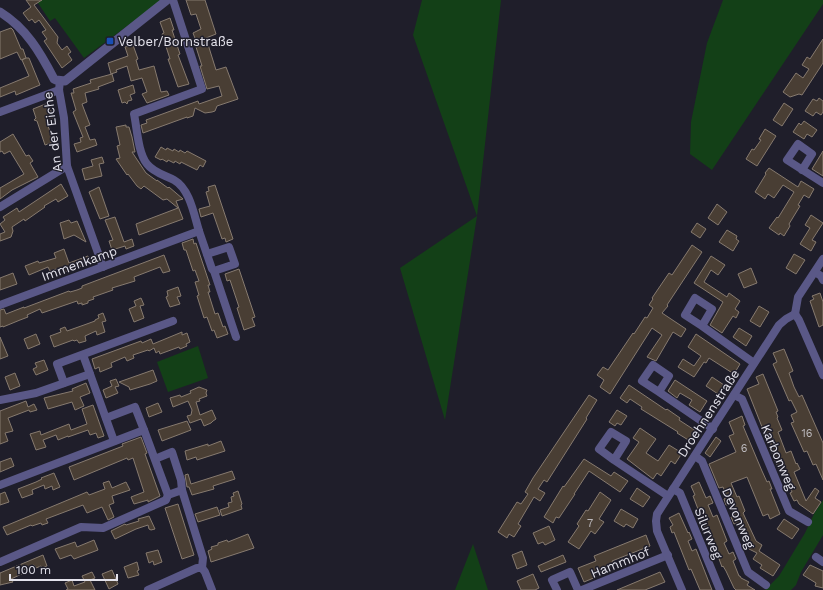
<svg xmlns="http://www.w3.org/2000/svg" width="823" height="590" viewBox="0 0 823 590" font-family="'Work Sans',sans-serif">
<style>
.green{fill:#134017}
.building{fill:#493e34;stroke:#867a6f}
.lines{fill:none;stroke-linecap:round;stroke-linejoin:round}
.minor{stroke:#5a5887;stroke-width:8}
.tertiary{stroke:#5a5887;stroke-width:9}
.transit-dot{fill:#1a4fb4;stroke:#1f1e2a;stroke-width:1.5}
.labels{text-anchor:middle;stroke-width:3;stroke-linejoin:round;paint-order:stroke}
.number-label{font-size:11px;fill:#bdbabe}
.poi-label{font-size:13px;fill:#e4e3ec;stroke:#1f1e2a;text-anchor:start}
.street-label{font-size:13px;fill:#e4e3ec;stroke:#1f1e2a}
</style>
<rect width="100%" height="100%" fill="#1f1e2a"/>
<g class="green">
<path d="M 36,0 L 162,0 L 84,58 L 55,18 L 50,21 Z"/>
<path d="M 422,0 L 501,0 L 477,216 L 445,420 L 400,268 L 477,216 L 413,35 Z"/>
<path d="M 723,0 L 823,0 L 823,4 L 712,170 L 690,154 L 691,122 L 707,43 Z"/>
<path d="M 198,346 L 208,378 L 168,392 L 157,362 Z"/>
<path d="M 823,500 L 823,535 L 801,572 L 796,585 L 791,590 L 765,590 L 779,576 L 805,533 L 814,514 Z"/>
<path d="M 473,544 L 488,590 L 455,590 Z"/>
</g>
<g class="building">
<path d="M 26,0 L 42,0 L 34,5 L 58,37 L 57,43 L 62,50 L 67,46 L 71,52 L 68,54 L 72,60 L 62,68 L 44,41 L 47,39 L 42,32 L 46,30 L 39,20 L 35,23 L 32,19 L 29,21 L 23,13 L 31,7 Z"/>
<path d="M 186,0 L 205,0 L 216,34 L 206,38 L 216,70 L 226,67 L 238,99 L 217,106 L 215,111 L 212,112 L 205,113 L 195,108 L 193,116 L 187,118 L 187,117 L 143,133 L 141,125 L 147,123 L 146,120 L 198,101 L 199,104 L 222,96 L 219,86 L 207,89 L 200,66 L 202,66 L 196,47 L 198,46 L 193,33 L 201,29 L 196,14 L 191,15 Z"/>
<path d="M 170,18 L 174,30 L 172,30 L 180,54 L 178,55 L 189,84 L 178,87 L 168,59 L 170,59 L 162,34 L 164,33 L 160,22 Z"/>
<path d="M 11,28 L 13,30 L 21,49 L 23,49 L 26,58 L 21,60 L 17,52 L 0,59 L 0,32 Z"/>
<path d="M 823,39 L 823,63 L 802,95 L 799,94 L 790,97 L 783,92 L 796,73 L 803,78 L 809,69 L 802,65 L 807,57 L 810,59 Z"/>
<path d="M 133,45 L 138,59 L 136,60 L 139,70 L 154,66 L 161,92 L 167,91 L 169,95 L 147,103 L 142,94 L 147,92 L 142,78 L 131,81 L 127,66 L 116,70 L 117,72 L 111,74 L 108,63 L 128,56 L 125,47 Z"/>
<path d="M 26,58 L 29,58 L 40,85 L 16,95 L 15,91 L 0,97 L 0,88 L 29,76 L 22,60 Z"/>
<path d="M 112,74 L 114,81 L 98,87 L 99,89 L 85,93 L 87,102 L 82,104 L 90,125 L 85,127 L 90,140 L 95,139 L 97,145 L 77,152 L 74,144 L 81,142 L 80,138 L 83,137 L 73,112 L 76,110 L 71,93 L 74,93 L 73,89 L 91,83 L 90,80 Z"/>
<path d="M 133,85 L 135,93 L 130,95 L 132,100 L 128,101 L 127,104 L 125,102 L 122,103 L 118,90 Z"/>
<path d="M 819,98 L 823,101 L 823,112 L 821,115 L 816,112 L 813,116 L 805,111 L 813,99 L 817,101 Z"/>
<path d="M 48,103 L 56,124 L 48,126 L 54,142 L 45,145 L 37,121 L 34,120 L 36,118 L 33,109 Z"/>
<path d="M 784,103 L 793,109 L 782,126 L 773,120 Z"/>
<path d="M 804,121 L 817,130 L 812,137 L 807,134 L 804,139 L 793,132 L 799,123 L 801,125 Z"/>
<path d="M 126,125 L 126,127 L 129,127 L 132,137 L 135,152 L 132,152 L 146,173 L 157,181 L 157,180 L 168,188 L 169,187 L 183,199 L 176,201 L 183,219 L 139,235 L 136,224 L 178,208 L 167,199 L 163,200 L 144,186 L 141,189 L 137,186 L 128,174 L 127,175 L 116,159 L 120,158 L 117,146 L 120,145 L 116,127 Z"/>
<path d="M 765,129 L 776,136 L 757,166 L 746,159 L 752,149 L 754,150 L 761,140 L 759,139 Z"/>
<path d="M 13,134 L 26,156 L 29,155 L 33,161 L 30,163 L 38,177 L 12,190 L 0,199 L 0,188 L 24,174 L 10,151 L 4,154 L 2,151 L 0,152 L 0,142 Z"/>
<path d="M 161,147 L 166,150 L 167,148 L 173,151 L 174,149 L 179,152 L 180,150 L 185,153 L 187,151 L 206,161 L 203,167 L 200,165 L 197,170 L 181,162 L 180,164 L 175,161 L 174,163 L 168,160 L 167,162 L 162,159 L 161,160 L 155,157 Z"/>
<path d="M 823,151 L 823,176 L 812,169 Z"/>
<path d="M 102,157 L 104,163 L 99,164 L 102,176 L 85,180 L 82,169 L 93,166 L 91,160 Z"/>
<path d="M 769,168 L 798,187 L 801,181 L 814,189 L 809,198 L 804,195 L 798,205 L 800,206 L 789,224 L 790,226 L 784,236 L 780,233 L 779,235 L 769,228 L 777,217 L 778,218 L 794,192 L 783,185 L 774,198 L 768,194 L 765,199 L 755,192 L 766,174 L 765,173 Z"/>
<path d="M 61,184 L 68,196 L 58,202 L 56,199 L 44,206 L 45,207 L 25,221 L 24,219 L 12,227 L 13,231 L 11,237 L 0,241 L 0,234 L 5,232 L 0,224 L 5,220 L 3,217 L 17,208 L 19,212 Z"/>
<path d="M 215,185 L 233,239 L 226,242 L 225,238 L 222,239 L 213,213 L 201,217 L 199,209 L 210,206 L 206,192 L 209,191 L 208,187 Z"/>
<path d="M 99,187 L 109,216 L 100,219 L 89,192 Z"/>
<path d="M 717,204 L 727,212 L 718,225 L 708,218 Z"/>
<path d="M 811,215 L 823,223 L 812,240 L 816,242 L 811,251 L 800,244 L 810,228 L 805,225 Z"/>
<path d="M 115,217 L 124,242 L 132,239 L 134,246 L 126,249 L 125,246 L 112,250 L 109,241 L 113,240 L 105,220 Z"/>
<path d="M 69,220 L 71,223 L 77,221 L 86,242 L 74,235 L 64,239 L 60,223 Z"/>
<path d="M 697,223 L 706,229 L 700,238 L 691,232 Z"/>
<path d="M 727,230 L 737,236 L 736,239 L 739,241 L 733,251 L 719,242 Z"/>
<path d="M 193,239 L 194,244 L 196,243 L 210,285 L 208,285 L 210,292 L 208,292 L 215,314 L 218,313 L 223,327 L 225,326 L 228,334 L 217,338 L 214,330 L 212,331 L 207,317 L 204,318 L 197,296 L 199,295 L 195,282 L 199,281 L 195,270 L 193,271 L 186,250 L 184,250 L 182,243 Z"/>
<path d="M 692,245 L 702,252 L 667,305 L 668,306 L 662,313 L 686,329 L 681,337 L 673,332 L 656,361 L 647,357 L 662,335 L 652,328 L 610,394 L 600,387 L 604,380 L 597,375 L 603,367 L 608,370 L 633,333 L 634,334 L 645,317 L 647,318 L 653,308 L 649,305 L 653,299 L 652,298 L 669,273 L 672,275 Z"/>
<path d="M 64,249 L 69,263 L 88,256 L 90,263 L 65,272 L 63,267 L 50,271 L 48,267 L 29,275 L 25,266 L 38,261 L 39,263 L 56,258 L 54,253 Z"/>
<path d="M 794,254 L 805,260 L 796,274 L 786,268 Z"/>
<path d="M 164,255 L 170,271 L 163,273 L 160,267 L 134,277 L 135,281 L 112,288 L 113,290 L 93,297 L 94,299 L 88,301 L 88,303 L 82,305 L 82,303 L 78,304 L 77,301 L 42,313 L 40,309 L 27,315 L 28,317 L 20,320 L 3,327 L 3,326 L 0,327 L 0,310 L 4,309 L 6,314 L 24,307 L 24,308 L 69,291 L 70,292 L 77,290 L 82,288 L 82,286 Z"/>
<path d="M 711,256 L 725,265 L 718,275 L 711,270 L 704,282 L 727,297 L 729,293 L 740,301 L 735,309 L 739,312 L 736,318 L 733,316 L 722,333 L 710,325 L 723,302 L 694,283 Z"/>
<path d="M 751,268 L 757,283 L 744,288 L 738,274 Z"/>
<path d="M 239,269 L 255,317 L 252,318 L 255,326 L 244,330 L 237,308 L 239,307 L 230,280 L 227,281 L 225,274 Z"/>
<path d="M 13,273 L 17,284 L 0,290 L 0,278 Z"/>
<path d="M 178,287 L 181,296 L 177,297 L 180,304 L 170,307 L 166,297 L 168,296 L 167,291 Z"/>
<path d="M 820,293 L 823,302 L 823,325 L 819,327 L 810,301 L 814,299 L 812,296 Z"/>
<path d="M 141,298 L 144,305 L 140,306 L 144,318 L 134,322 L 129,309 L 136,306 L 134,301 Z"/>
<path d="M 759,306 L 769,312 L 760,327 L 750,321 Z"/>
<path d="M 103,313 L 106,321 L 102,322 L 105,332 L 97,335 L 96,331 L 85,336 L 86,341 L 79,343 L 77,340 L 74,341 L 73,340 L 54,347 L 50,336 L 61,332 L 60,329 L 65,327 L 67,331 L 84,325 L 95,321 L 95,320 L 99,318 L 98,315 Z"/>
<path d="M 739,328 L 752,336 L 746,346 L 733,337 Z"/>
<path d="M 182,332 L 182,335 L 187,333 L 190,342 L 186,344 L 187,346 L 180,349 L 179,347 L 160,354 L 159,351 L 156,353 L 154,348 L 149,351 L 148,350 L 133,355 L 134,358 L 127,361 L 125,357 L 111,363 L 112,367 L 100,372 L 99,367 L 95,369 L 92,359 L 141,341 L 142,343 L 151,339 L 153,344 Z"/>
<path d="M 36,334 L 40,344 L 28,349 L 24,339 Z"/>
<path d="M 696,334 L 740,364 L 734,374 L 709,358 L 706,363 L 704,362 L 694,377 L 678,367 L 683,359 L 694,366 L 701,356 L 688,347 Z"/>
<path d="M 0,337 L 8,356 L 0,359 Z"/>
<path d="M 784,349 L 793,371 L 789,373 L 794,387 L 799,397 L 802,395 L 823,443 L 823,480 L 816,464 L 813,465 L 807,451 L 804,452 L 791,423 L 794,422 L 791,415 L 797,412 L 791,400 L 789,401 L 773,364 L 777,362 L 773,353 Z"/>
<path d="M 44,360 L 48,370 L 36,375 L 33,369 L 37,367 L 35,363 Z"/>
<path d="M 153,370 L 157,381 L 150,384 L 130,390 L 129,387 L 119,382 Z"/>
<path d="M 15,373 L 20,386 L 10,390 L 5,377 Z"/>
<path d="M 763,374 L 778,411 L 776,412 L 778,417 L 777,418 L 782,430 L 778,432 L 786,453 L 791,451 L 796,464 L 797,463 L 800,469 L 794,472 L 806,501 L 815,488 L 819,491 L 815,498 L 821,502 L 813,514 L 799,504 L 797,500 L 794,501 L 790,493 L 792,492 L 785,475 L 783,476 L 776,463 L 770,447 L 771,447 L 771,444 L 765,431 L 764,432 L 747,389 L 759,384 L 756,377 Z"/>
<path d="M 712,377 L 724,385 L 718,394 L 706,386 Z"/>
<path d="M 116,379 L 119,386 L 115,387 L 118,393 L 106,398 L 103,390 L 112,386 L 110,381 Z"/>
<path d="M 675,380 L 707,401 L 700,412 L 689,405 L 692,400 L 680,393 L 677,398 L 668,391 Z"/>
<path d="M 86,383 L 90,393 L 80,397 L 84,406 L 75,410 L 72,402 L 48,409 L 44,398 L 73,391 L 72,389 Z"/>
<path d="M 629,385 L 666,410 L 667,409 L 680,418 L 679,420 L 696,431 L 690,441 L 677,433 L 678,432 L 641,409 L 642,407 L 630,399 L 627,403 L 620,398 Z"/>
<path d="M 199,387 L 207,390 L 206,393 L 207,396 L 199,399 L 200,401 L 196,402 L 200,415 L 212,410 L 216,419 L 213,421 L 211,423 L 204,426 L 201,419 L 190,423 L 187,416 L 191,415 L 192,410 L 188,401 L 173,407 L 170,398 L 180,395 L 181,397 L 191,393 L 190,391 Z"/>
<path d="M 589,395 L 597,400 L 586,418 L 587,419 L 547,482 L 544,480 L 538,489 L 545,493 L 540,501 L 534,497 L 518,524 L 521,526 L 514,537 L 509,534 L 507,538 L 498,532 L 517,502 L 521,504 L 528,494 L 525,492 L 533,478 Z"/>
<path d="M 26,401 L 28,407 L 34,404 L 37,410 L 30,412 L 29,410 L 8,418 L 13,431 L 5,433 L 8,441 L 0,444 L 0,411 Z"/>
<path d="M 158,403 L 162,412 L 149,417 L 146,408 Z"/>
<path d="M 93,405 L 104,436 L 98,438 L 96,433 L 90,435 L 88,430 L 68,437 L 68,436 L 58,440 L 56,435 L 43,440 L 46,447 L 36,450 L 30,434 L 40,431 L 41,435 L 69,424 L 71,430 L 87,424 L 82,409 Z"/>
<path d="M 617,410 L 627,416 L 621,425 L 617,423 L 615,426 L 609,422 Z"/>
<path d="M 742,416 L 745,425 L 743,426 L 762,471 L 767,482 L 769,481 L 772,489 L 770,489 L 780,514 L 770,519 L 768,514 L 763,516 L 747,477 L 731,483 L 737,497 L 739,496 L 745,511 L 743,513 L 756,541 L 762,545 L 759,551 L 780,565 L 773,576 L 760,568 L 762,565 L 753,559 L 757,553 L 749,549 L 741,528 L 740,528 L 737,523 L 734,524 L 731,517 L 735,516 L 730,504 L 726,505 L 724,499 L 727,497 L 723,487 L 719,488 L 709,464 L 736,452 L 729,436 L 734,434 L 729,422 Z"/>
<path d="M 187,421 L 191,430 L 162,441 L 158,430 Z"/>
<path d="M 640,428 L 656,439 L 646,453 L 658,461 L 669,445 L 682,453 L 675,464 L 671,461 L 661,476 L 657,473 L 653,479 L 627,459 L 639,442 L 633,438 Z"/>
<path d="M 141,437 L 147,453 L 145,454 L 160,496 L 148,502 L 148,500 L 134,504 L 131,497 L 144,492 L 133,458 L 128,460 L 127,458 L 74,480 L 69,467 L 123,446 L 122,444 Z"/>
<path d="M 716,437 L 721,441 L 710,457 L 705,453 Z"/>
<path d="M 221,441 L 225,451 L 197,460 L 196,457 L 187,460 L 185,451 L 208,444 L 208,446 Z"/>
<path d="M 11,458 L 14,466 L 0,472 L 0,462 Z"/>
<path d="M 584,459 L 611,476 L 614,472 L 628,481 L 620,492 L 589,471 L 574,494 L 575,494 L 559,518 L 556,517 L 553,523 L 544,517 L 563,486 L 564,487 Z"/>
<path d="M 232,471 L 235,479 L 213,486 L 214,489 L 192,495 L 189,487 L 187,487 L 185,475 L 188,474 L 191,484 Z"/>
<path d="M 54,473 L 60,487 L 53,490 L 52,486 L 45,489 L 44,485 L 32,490 L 33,494 L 22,498 L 18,489 L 36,482 L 42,479 L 41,478 Z"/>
<path d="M 109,481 L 112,488 L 126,482 L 130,490 L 112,496 L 114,503 L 109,505 L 114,517 L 108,520 L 102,507 L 87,513 L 83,505 L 46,519 L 48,523 L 42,525 L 41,523 L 32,526 L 31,525 L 7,535 L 3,527 L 87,492 L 89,495 L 105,489 L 103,483 Z"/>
<path d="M 699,482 L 706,498 L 710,496 L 713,503 L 708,505 L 713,517 L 717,515 L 727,541 L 724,543 L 729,554 L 733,552 L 736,559 L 733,561 L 739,576 L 740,576 L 741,578 L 749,582 L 747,585 L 755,590 L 736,590 L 734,588 L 726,571 L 723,566 L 722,567 L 708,529 L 706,530 L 693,496 L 695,495 L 691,486 Z"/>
<path d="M 637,488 L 650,497 L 643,507 L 630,499 Z"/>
<path d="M 238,491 L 242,504 L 241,505 L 242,509 L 222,516 L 220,510 L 229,507 L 228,503 L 232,502 L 231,497 L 234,496 L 233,493 Z"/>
<path d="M 5,492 L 9,502 L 0,505 L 0,494 Z"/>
<path d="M 600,492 L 611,500 L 599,519 L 604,522 L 595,534 L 591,531 L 579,549 L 568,542 L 579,526 L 577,524 L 586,510 L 588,511 Z"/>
<path d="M 178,504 L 194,555 L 182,559 L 165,508 Z"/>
<path d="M 217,507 L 220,515 L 198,522 L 195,514 Z"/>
<path d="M 621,509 L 638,519 L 633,528 L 626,524 L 624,527 L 614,521 Z"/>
<path d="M 679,513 L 688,533 L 689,532 L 692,539 L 688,541 L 692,551 L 696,549 L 712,590 L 700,590 L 691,569 L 689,570 L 674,532 L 672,533 L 670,527 L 673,525 L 669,518 Z"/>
<path d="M 149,516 L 155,529 L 151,530 L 149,529 L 148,525 L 136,529 L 115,539 L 111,531 L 125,524 L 126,525 L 139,521 L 138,519 Z"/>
<path d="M 784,519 L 799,529 L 792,539 L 777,529 Z"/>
<path d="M 549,526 L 555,540 L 545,545 L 543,542 L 538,544 L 533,533 Z"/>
<path d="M 248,534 L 254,548 L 211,562 L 208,551 L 212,549 L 211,547 L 218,545 L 218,543 L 227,540 L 228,542 Z"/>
<path d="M 646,535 L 650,546 L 612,561 L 614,565 L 595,574 L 596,577 L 584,582 L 578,568 L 596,561 L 594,556 Z"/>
<path d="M 94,540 L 98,550 L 74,559 L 71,555 L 60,559 L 55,549 L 75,542 L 77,547 Z"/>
<path d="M 158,550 L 162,562 L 154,565 L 153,561 L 149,563 L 146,553 Z"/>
<path d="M 522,551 L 527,565 L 517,569 L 512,555 Z"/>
<path d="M 43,555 L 47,566 L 42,568 L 41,566 L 36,568 L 34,565 L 23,570 L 24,573 L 11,579 L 13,582 L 0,585 L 0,573 Z"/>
<path d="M 563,555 L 566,562 L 541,572 L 538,566 Z"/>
<path d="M 137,562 L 139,570 L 137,571 L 139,575 L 128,578 L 124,567 Z"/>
<path d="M 810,565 L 823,571 L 823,588 L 815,586 L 816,583 L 803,575 Z"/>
<path d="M 112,570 L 118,584 L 109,589 L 102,574 Z"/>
<path d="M 92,572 L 95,578 L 90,580 L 95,590 L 66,590 L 68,589 L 65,583 L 72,580 L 74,586 L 85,582 L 82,576 Z"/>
<path d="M 660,572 L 665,582 L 645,590 L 617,590 Z"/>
<path d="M 533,574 L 539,588 L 535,590 L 521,590 L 517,581 Z"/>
</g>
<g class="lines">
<g class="minor">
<path d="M 173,0 L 202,89 L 134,114 C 137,128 138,153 147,164 C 154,173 165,175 174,180 C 190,189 194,215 199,231"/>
<path d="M 60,81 L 59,90 L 64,118 L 67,166 L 103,267"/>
<path d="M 0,112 L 59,90"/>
<path d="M 802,170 L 812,154 L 798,144 L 787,160 L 823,183"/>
<path d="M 0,207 L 67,166"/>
<path d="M 207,254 L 229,247 L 235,264 L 214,271"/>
<path d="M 815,272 L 821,276 L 823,280"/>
<path d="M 0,305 L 199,231 L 212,269 L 214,271 L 236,337"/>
<path d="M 795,314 L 799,320 L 823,375"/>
<path d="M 795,314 L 798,297 L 823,259"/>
<path d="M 702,326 L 685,315 L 695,298 L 712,309 L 702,326 L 754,363"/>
<path d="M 90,374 L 114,441"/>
<path d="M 64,383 L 57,364 L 173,321"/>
<path d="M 659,392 L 642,381 L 653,365 L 669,376 L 659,392 L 713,429"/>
<path d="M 734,395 L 742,399 L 789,511 L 808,522"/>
<path d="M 0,400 L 36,393 L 90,374 L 83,355"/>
<path d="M 106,418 L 135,407 L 144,430"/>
<path d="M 695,456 L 702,461 L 748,572 L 766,585"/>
<path d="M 155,459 L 172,452 L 181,480 L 182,490"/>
<path d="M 614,460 L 599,449 L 611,432 L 626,441 L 614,460 L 668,496"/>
<path d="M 0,485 L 144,430 L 168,495 L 182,490 L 203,558 L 202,568"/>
<path d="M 673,489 L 680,493 L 720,590"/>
<path d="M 816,557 L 823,562"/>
<path d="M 0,562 L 81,527 L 103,528 L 166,500 L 168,495"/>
<path d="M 202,568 L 205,572 L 212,590"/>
<path d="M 148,590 L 197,568 L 202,568"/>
<path d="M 557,590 L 552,580 L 570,572 L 578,590"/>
<path d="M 582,590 L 668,555"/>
<path d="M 682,590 L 657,531 L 656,521 L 657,514 L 779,325 L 786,319 L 795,314"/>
</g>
<path class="tertiary" d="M 0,12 C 26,28 40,52 54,79 L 56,80 L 65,81 L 167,0"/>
</g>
<rect class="transit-dot" x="106" y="37" width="8" height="8" rx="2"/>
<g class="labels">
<g class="number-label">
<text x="807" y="437">16</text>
<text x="744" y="452">6</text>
<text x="590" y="527">7</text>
</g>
<g class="poi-label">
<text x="118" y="46">Velber/Bornstraße</text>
</g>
<g class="street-label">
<text transform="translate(52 132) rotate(-97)" y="5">An der Eiche</text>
<text transform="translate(79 263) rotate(-20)" y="5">Immenkamp</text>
<text transform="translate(708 413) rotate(-57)" y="5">Droehnenstraße</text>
<text transform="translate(779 457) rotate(67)" y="5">Karbonweg</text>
<text transform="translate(739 518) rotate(67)" y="5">Devonweg</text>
<text transform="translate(709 533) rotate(68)" y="5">Silurweg</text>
<text transform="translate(620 562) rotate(-22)" y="5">Hammhof</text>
</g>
</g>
<path d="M10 574v6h107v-6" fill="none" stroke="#e4e3ec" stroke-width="2"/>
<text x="16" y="574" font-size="12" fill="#e4e3ec" stroke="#1f1e2a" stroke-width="3" paint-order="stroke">100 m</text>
</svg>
